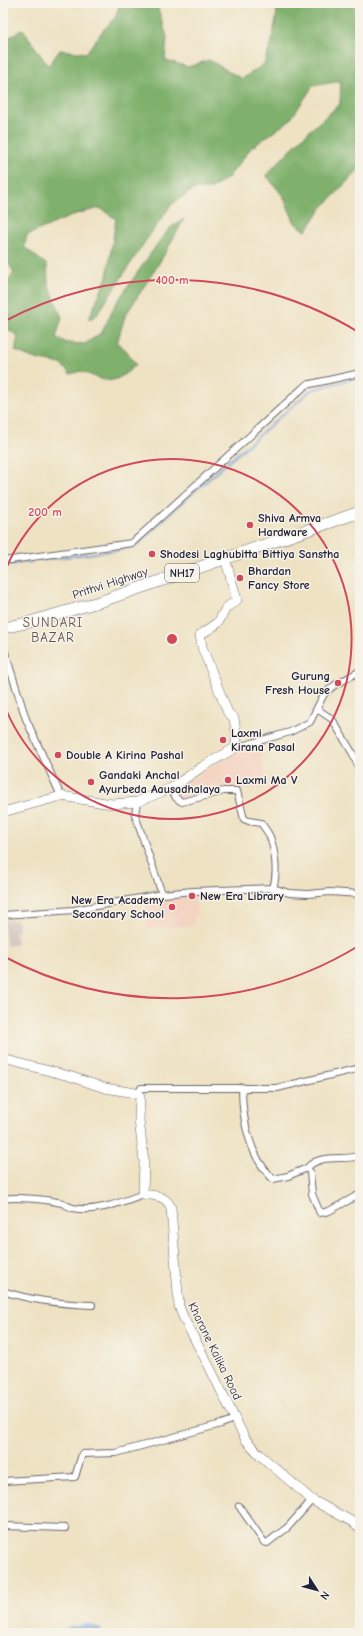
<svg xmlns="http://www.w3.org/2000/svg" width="363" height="1636" viewBox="0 0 363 1636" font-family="'Comic Neue',sans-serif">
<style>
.built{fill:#f4d3c1}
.industrial{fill:#d0c0bc}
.forest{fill:#7fb06c;stroke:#506954}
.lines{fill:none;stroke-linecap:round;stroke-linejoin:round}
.stream{stroke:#6f9dd7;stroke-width:2}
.river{stroke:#6f9dd7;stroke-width:11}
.street-casing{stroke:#69656b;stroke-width:8}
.secondary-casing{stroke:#69656b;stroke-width:10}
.highway-casing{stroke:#69656b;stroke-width:12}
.street{stroke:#fff;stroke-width:6}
.secondary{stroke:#fff;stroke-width:9}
.highway{stroke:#fff;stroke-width:11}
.ring{fill:none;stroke:#d1495b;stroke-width:2}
.poi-dot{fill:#d1495b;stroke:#f7f3e8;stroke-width:1.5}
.labels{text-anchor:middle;stroke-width:3;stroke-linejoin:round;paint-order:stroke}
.shield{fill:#f7f3e8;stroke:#62616f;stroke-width:1}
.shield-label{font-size:11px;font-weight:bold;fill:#22223b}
.poi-label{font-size:12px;font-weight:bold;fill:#22223b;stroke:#f7f3e8;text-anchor:start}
.street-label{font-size:12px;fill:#22223b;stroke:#f7f3e8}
.neighbourhood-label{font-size:13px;letter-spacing:1px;fill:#5e5055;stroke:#f7f3e8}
.centre{fill:#d1495b;stroke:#f7f3e8;stroke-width:2}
.ring-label{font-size:12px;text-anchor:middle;font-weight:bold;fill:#d1495b;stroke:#f7f3e8;stroke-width:3;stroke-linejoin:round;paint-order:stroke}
</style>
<rect width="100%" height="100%" fill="#f7f3e8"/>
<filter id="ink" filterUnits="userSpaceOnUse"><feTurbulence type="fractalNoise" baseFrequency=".025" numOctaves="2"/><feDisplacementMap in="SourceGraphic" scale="8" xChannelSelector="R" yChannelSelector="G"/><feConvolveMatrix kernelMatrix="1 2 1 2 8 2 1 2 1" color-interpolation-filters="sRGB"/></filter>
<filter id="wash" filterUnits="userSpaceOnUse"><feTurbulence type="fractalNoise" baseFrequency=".012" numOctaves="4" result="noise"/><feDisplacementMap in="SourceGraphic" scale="16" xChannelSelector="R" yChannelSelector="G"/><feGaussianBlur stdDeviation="0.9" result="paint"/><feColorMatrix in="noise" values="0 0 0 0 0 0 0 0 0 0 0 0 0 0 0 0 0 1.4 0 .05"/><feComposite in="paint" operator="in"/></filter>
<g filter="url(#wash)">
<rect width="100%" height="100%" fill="#eee2c3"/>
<g class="built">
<path d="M 260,743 L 267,788 L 237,789 L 183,800 L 178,798 L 175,788 L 206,771 L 242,748 Z"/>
<path d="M 195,892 L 197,913 L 193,920 L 194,925 L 147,929 L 147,902 L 170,894 Z"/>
</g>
<path class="industrial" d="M 17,919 L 19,931 L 15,932 L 17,944 L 7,946 L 3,921 Z"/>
<path class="forest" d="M 120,3 L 156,3 L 167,37 L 165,60 L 188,67 L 209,60 L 242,79 L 264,64 L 272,41 L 277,12 L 276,3 L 360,3 L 360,168 L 321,209 L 306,231 L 295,223 L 283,196 L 266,175 L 305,135 L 340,104 L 341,81 L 313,86 L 290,120 L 251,148 L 228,178 L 211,189 L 194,189 L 171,205 L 142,246 L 97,315 L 88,320 L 107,277 L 116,219 L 100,208 L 76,214 L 27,235 L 24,247 L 47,265 L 48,283 L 62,318 L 56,337 L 67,343 L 85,344 L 102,332 L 115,305 L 158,243 L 170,228 L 184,219 L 161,260 L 125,316 L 117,343 L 126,350 L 136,365 C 111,386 110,383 81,371 L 70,374 L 61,364 L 36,359 L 15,351 L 18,336 L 3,326 L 3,286 L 14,273 L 3,253 L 3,243 L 10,241 L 3,232 L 3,138 L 5,137 L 3,120 L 3,41 L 23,29 L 48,66 L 60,50 L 86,53 L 101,33 L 116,16 Z"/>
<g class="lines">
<g class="stream">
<path d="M 41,560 L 119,550 L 137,545 L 195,491 L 311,390 L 360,377"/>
<path d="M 3,565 L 31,562"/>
</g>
<path class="river" d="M 70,1633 L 88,1629 L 97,1633"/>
</g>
</g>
<g filter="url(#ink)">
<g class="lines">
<g class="street-casing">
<g id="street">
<path d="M 3,561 L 132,543 L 306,385 L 360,373"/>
<path d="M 3,646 L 26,719 L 61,796"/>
<path d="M 317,709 L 332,719 L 353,754 L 360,771"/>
<path d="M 235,748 L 290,732 L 310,722 L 324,694 L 335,685 L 360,671"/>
<path d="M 171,788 L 176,798 L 182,802 L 224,791 L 237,791 L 244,819 L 249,821 L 261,823 C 264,827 268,832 270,837 C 275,851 278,873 273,888"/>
<path d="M 137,802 L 135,815 L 162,894"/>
<path d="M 3,915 L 74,910 L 162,894 L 193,891 L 273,888 L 289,893 L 308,894 L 330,892 L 360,894"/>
<path d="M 242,1087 C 242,1119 249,1156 273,1179 L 288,1176 L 307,1168 L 310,1172 L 312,1194 L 320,1213 L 329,1211 L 360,1194"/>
<path d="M 138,1094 L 141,1088 L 277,1088 L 360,1068"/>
<path d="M 307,1168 C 320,1153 343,1161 360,1156"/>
<path d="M 3,1199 C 16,1196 49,1200 62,1203 C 66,1205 69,1207 73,1208 C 96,1213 122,1202 143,1194"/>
<path d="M 3,1291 C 32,1301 61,1304 92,1305"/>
<path d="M 3,1481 L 75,1477 L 82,1454 L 116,1453 L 221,1424 L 235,1419"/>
<path d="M 239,1506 L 264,1542 L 267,1543 L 288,1527 L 312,1500"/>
<path d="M 3,1526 L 65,1528"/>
</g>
</g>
<g class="secondary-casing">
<g id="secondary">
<path d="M 3,812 L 61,796 L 112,804 L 137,802 L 171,788 L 202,767 L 235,748 L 237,738 L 234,718 L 228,713 L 224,703 L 202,647 L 200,635 L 218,623 L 226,608 L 237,600 L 225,558"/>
<path d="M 3,1059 L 69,1076 L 105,1088 L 135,1093 L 140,1096 L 139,1120 L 144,1161 L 143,1194 C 155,1196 166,1195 171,1208 L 179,1306 L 184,1319 L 210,1368 L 235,1419 L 246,1440 L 260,1455 L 312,1500 L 351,1521 L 360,1529"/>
</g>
</g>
<g class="highway-casing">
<path id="highway" d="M 3,628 L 26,623 L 102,601 L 360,512"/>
</g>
<use href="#street" class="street"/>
<use href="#secondary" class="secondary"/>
<use href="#highway" class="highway"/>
</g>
</g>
<g class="ring">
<path d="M3 576A180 180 0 1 1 3 702"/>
<path d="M360 945A359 359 0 0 1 3 956M3 322A359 359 0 0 1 360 333"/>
</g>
<g class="poi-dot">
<circle cx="250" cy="525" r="4"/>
<circle cx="152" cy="554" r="4"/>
<circle cx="240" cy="578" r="4"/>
<circle cx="338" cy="683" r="4"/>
<circle cx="223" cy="740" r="4"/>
<circle cx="58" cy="755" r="4"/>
<circle cx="228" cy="780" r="4"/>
<circle cx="91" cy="782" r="4"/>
<circle cx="192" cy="896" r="4"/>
<circle cx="172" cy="907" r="4"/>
</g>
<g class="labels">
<rect class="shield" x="165" y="564" width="34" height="18" rx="3"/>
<g class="shield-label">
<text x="182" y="577">NH17</text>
</g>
<g class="poi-label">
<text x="258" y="522">Shiva Armva<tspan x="258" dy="14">Hardware</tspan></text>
<text x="160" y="558">Shodesi Laghubitta Bittiya Sanstha</text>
<text x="248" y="575">Bhardan<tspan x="248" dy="14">Fancy Store</tspan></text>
<text x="330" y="680" text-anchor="end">Gurung<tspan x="330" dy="14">Fresh House</tspan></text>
<text x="231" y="737">Laxmi<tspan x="231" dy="14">Kirana Pasal</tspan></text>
<text x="66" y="759">Double A Kirina Pashal</text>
<text x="99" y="779">Gandaki Anchal<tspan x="99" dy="14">Ayurbeda Aausadhalaya</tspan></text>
<text x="236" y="784">Laxmi Ma V</text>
<text x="200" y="900">New Era Library</text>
<text x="164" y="904" text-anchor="end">New Era Academy<tspan x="164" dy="14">Secondary School</tspan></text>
</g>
<g class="street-label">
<text transform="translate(110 583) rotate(-18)" y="4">Prithvi Highway</text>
<text transform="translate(215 1351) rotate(64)" y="4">Kharane Kalika Road</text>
</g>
<g class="neighbourhood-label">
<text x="53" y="627">SUNDARI<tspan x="53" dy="15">BAZAR</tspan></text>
</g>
</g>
<circle cx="172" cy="639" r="6" class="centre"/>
<g class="ring-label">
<text x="172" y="284">400 m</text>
<text x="45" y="516">200 m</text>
</g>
<rect width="363" height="1636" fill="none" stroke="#f7f3e8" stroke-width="16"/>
<g transform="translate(317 1590) rotate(126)" stroke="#f7f3e8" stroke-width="3" paint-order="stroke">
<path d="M0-3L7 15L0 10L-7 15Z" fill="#22223b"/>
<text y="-6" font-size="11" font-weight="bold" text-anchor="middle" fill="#22223b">N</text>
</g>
</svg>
